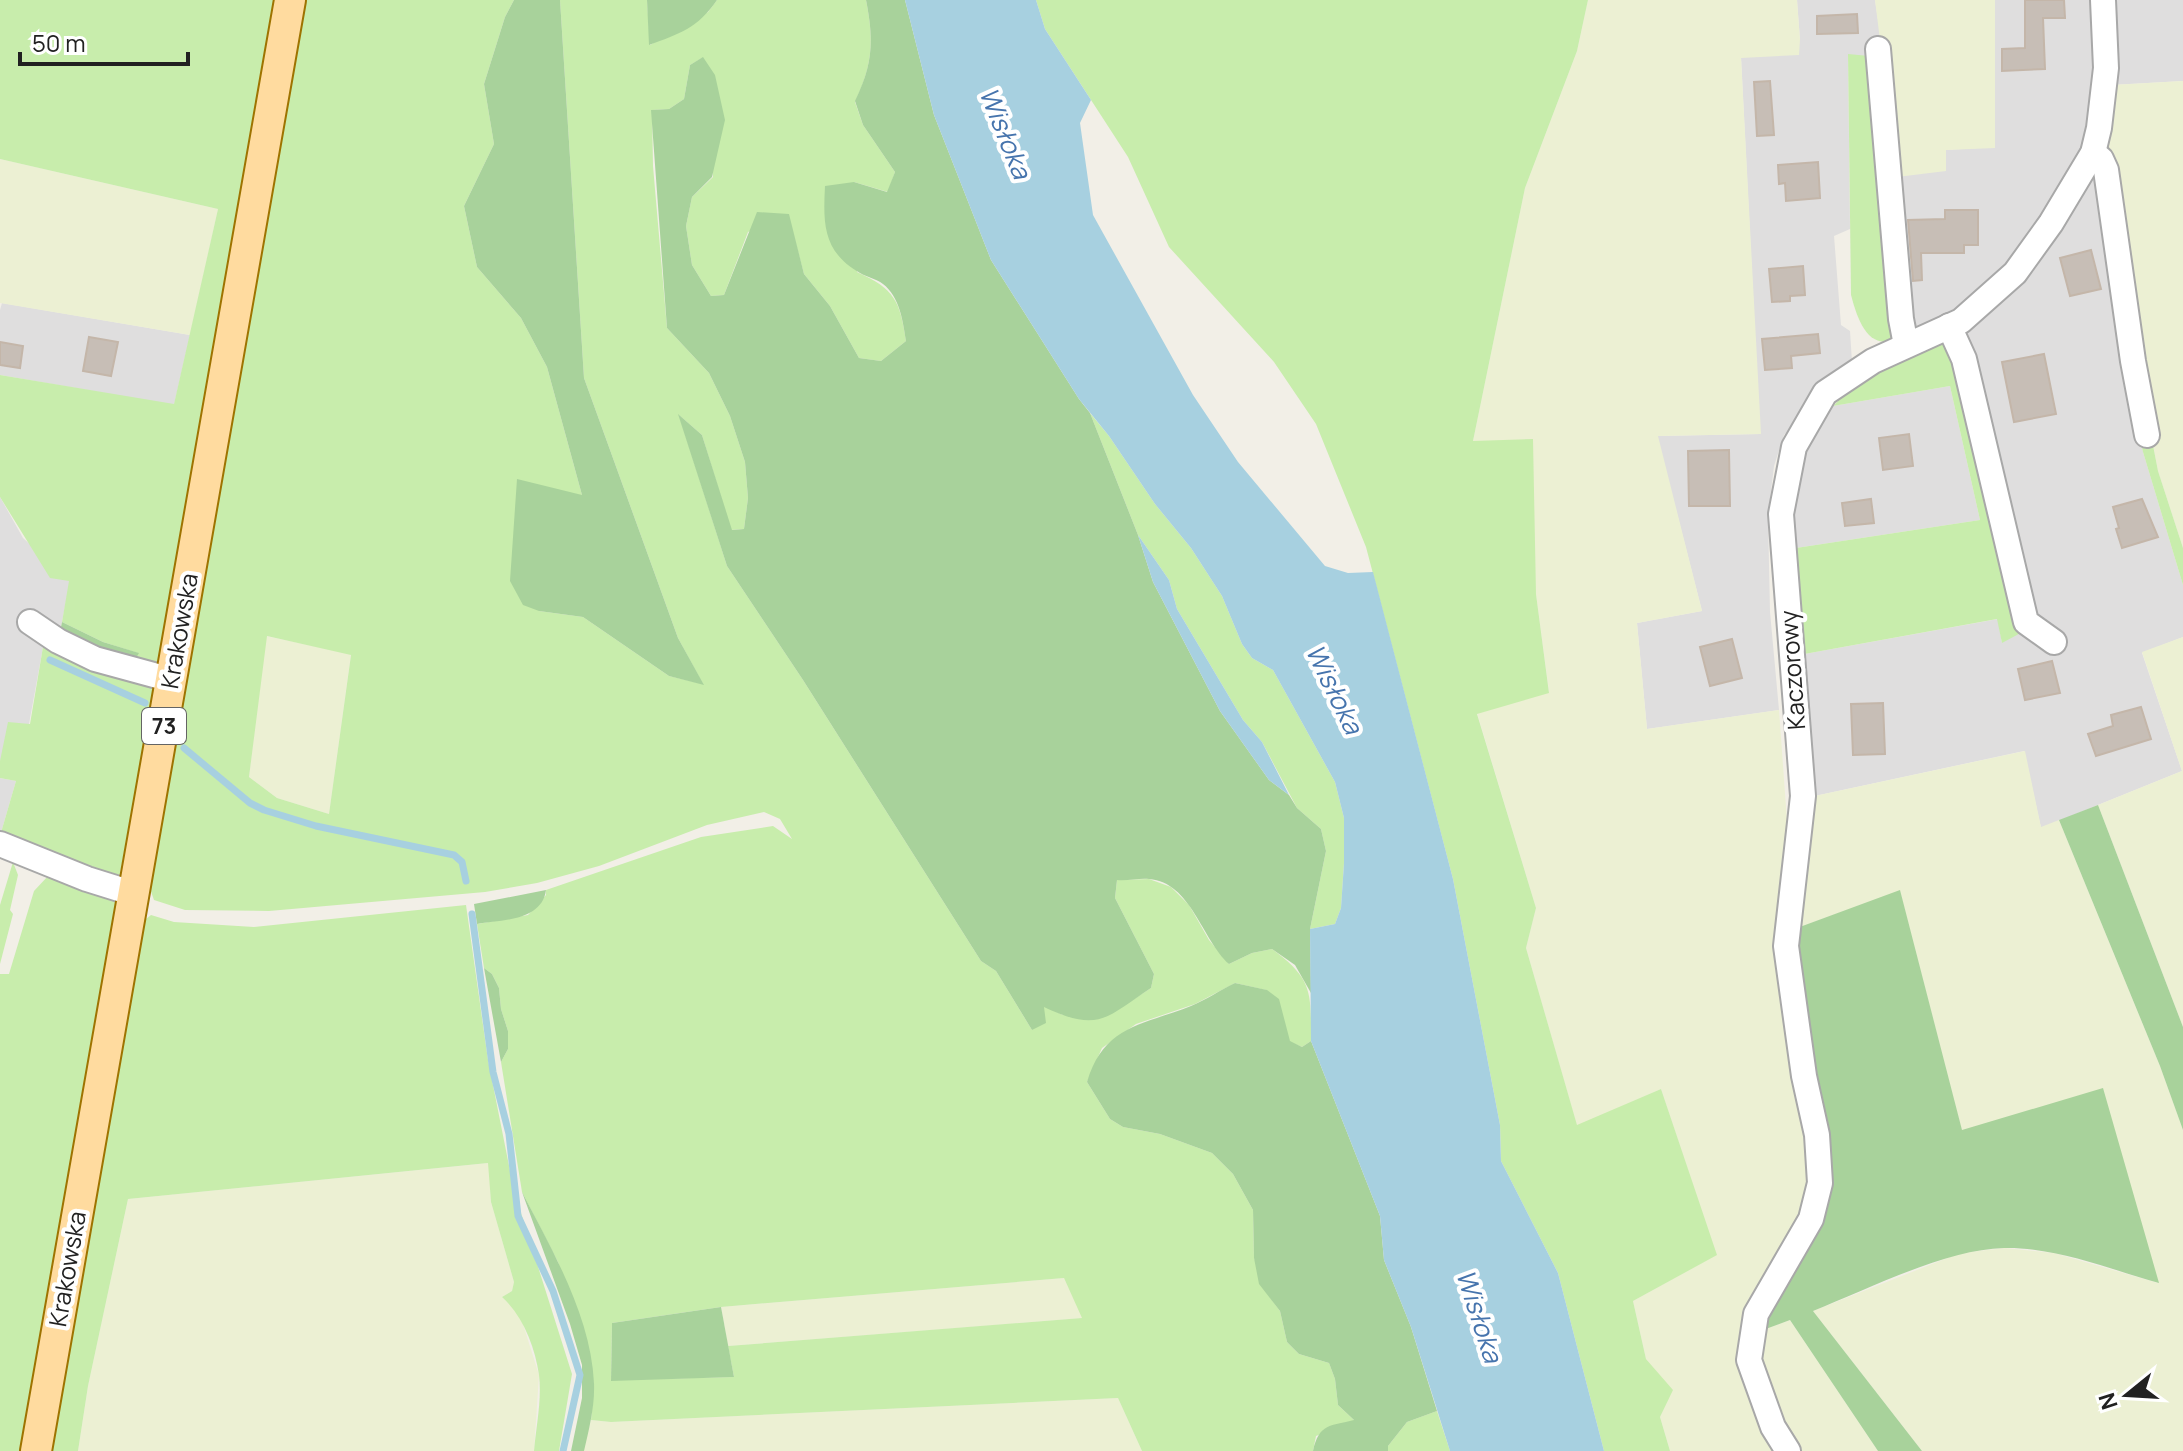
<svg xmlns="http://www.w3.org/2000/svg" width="2183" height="1451" viewBox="0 0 2183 1451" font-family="Manrope,sans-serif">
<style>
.residential{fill:#dfdede}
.farmland{fill:#ecf0d3}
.grass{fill:#c8edac;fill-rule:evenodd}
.forest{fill:#a8d29b}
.water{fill:#a7d0e0}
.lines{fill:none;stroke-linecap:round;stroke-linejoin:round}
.stream{stroke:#a7d0e0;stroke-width:7}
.building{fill:#c7beb6;stroke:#c4b6a9;stroke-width:2}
.minor-casing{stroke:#a8a8a8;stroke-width:28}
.major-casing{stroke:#9e7300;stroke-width:34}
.minor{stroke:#fff;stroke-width:24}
.major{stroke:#ffdb9f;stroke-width:30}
.labels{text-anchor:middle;stroke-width:8;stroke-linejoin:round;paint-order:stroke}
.shield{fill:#fff;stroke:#646464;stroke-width:2}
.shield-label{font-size:22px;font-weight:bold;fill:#212121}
.street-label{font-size:24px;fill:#212121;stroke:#fff}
.water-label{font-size:26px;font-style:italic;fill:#4674ad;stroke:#fff}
</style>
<rect width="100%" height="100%" fill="#f2efe7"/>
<g class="residential">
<path d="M 1797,0 L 1875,0 L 1880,33 L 1946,170 L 1945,150 L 1995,147 L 1995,0 L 2098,0 L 2099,35 L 2089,131 L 2080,157 L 2037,233 L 1973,299 L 1897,339 L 1848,54 L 1850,229 L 1834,236 L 1841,325 L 1850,331 L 1852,362 L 1784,435 L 1774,466 L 1768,516 L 1770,612 L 1779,710 L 1647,729 L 1637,623 L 1702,611 L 1657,436 L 1760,434 L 1741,57 L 1800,40 Z"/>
<path d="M 2110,0 L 2183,0 L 2183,81 L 2112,85 Z"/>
<path d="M 2099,170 L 2143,452 L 2183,585 L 2183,637 L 2142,653 L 2182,771 L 2041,828 L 2024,751 L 1810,797 L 1799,655 L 1998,619 L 2002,643 L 2028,611 L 1965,327 Z"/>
<path d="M 2,303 L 190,335 L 174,405 L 0,375 L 0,310 Z"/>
<path d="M 1950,386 L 1980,520 L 1796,548 L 1793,523 L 1798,467 L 1812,433 L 1833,406 Z"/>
<path d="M 0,497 L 23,538 L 70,581 L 59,637 L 44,642 L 29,724 L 0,761 Z"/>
<path d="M 0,778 L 16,781 L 0,836 Z"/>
</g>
<g class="farmland">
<path d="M 1588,0 L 1797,0 L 1800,40 L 1799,55 L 1741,58 L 1761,434 L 1658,436 L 1702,611 L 1637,623 L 1647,729 L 1779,710 L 1787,821 L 1777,934 L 1808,1143 L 1809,1181 L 1801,1212 L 1771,1263 L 1742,1353 L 1779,1451 L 1670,1451 L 1660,1417 L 1672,1390 L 1646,1359 L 1633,1301 L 1716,1255 L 1661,1089 L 1577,1126 L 1526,948 L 1536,908 L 1477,713 L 1549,692 L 1536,594 L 1473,441 L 1525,188 L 1577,51 Z"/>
<path d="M 1875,0 L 1995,0 L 1995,148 L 1946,150 L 1946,171 L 1897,177 Z"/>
<path d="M 2183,81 L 2183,548 L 2158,471 L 2138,364 L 2108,140 L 2112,85 Z"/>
<path d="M 0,159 L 218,209 L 190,335 L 0,303 Z"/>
<path d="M 266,636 L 351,654 L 329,814 L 277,798 L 249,777 Z"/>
<path d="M 2183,637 L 2183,1027 L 2098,805 L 2182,771 L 2142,652 Z"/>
<path d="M 2025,751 L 2041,827 L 2059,820 L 2160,1066 L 2183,1130 L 2183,1451 L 1922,1451 L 1813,1311 L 1960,1253 L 2005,1248 L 2054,1253 L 2158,1283 L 1962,1131 L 1900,891 L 1797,928 L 1810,797 Z"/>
<path d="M 489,1163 L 491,1202 L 514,1282 L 512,1291 L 502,1297 L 515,1309 L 523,1324 L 539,1375 L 534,1451 L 78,1451 L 88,1386 L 128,1199 Z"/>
<path d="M 1064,1278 L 1083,1318 L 728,1346 L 721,1307 Z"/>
<path d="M 1790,1320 L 1878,1451 L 1796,1451 L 1791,1443 L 1758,1353 L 1763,1330 Z"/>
<path d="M 1118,1398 L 1142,1451 L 583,1451 L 591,1420 L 611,1422 Z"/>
</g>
<g class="grass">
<path d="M 0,0 L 274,0 C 235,221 199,443 159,664 L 155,666 L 132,665 L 138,653 L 103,642 L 62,622 L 69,581 L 50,578 L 0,497 L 0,375 L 174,404 L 218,209 L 0,159 Z"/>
<path d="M 304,0 L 514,0 L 505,17 L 484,84 L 494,144 L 464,206 L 477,267 L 521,318 L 547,367 L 582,495 L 539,611 L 583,617 L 669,676 L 703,684 L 678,638 L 584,378 L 560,0 L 647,0 L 650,45 L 708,12 L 717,0 L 866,0 C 874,40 873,64 855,102 L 863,125 L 895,172 L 888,192 L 854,182 L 857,272 C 895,289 900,301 906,341 L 881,361 L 859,358 L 830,306 L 804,274 L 788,214 L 748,232 L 724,295 L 711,296 L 692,265 L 686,226 L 692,197 L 713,177 L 702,58 L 690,65 L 684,99 L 669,109 L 652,110 L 653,166 L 667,328 L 709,373 L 730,416 L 745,462 L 748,498 L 744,529 L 731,530 L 702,435 L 679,415 L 727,566 L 803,680 L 981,961 L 996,971 L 1032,1030 L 1044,1006 L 1063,1015 L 1131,1001 L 1151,988 L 1154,974 L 1115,898 L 1117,880 L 1149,879 L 1171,887 L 1189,905 L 1209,940 L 1229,964 L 1252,953 L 1272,949 C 1313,979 1311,992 1311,1041 L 1302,1047 L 1290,1042 L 1266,990 L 1235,983 L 1195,1004 L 1136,1024 L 1102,1048 L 1087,1082 L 1110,1119 L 1123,1127 L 1160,1134 L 1212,1153 L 1233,1174 L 1253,1210 L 1254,1258 L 1271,1299 L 1280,1311 L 1287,1342 L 1299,1354 L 1329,1363 L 1335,1379 L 1338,1405 L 1355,1421 L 1316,1436 L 1313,1451 L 1142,1451 L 1118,1398 L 611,1422 L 591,1420 L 594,1384 L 558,1262 L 522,1192 L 501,1062 L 508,1049 L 508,1031 L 501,1009 L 499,988 L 492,974 L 484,968 L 477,924 L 528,915 L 546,895 L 546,890 L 701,837 L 773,826 L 792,839 L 780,819 L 764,812 L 707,825 L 599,866 L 537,883 L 485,892 L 269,911 L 185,910 L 154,900 L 149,886 ZM 267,636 L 351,655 L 329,814 L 277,798 L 249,777 ZM 1064,1278 L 1082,1318 L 728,1346 L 734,1377 L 611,1380 L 612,1323 L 721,1307 Z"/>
<path d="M 1036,0 L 1588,0 L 1577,51 L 1525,188 L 1473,441 L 1533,439 L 1536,594 L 1549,693 L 1477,714 L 1536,908 L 1526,948 L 1577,1125 L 1661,1089 L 1717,1255 L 1633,1301 L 1646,1359 L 1673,1390 L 1660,1417 L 1670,1451 L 1604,1451 L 1558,1273 L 1501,1161 L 1500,1125 L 1453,879 L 1366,547 L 1316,424 L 1274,362 L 1169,247 L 1128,157 L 1045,29 Z"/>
<path d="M 1848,54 L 1869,56 L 1897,339 C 1867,352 1857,317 1851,295 Z"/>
<path d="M 1933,343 L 1945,343 L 1953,348 L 2028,629 L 2002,643 L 1997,619 L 1799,655 L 1796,548 L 1980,520 L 1950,386 L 1833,406 L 1853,386 Z"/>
<path d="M 1090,413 L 1109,436 L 1155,504 L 1191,548 L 1222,596 L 1242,644 L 1252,658 L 1273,670 L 1335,782 L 1344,818 L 1344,863 L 1341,908 L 1335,924 L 1310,929 L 1326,851 L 1321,829 L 1297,808 L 1262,742 L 1243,720 L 1177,609 L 1169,580 L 1138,535 Z"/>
<path d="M 2151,435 L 2158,471 L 2183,548 L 2183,585 L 2143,452 L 2140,438 Z"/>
<path d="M 44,641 L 151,681 L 154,689 L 119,879 L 0,836 L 16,781 L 0,778 L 0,761 L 8,722 L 30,724 Z"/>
<path d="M 13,862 L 18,875 L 10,910 L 13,914 L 0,964 L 0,905 Z"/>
<path d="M 49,875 L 113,896 L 118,902 L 23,1451 L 0,1451 L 0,974 L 9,974 L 34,891 Z"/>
<path d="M 466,905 L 488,1060 L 514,1191 L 572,1374 L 559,1451 L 534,1451 C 536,1427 542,1400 539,1375 C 535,1347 523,1316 502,1297 L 512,1291 L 514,1282 L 491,1202 L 488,1163 L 128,1199 L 88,1386 L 78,1451 L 51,1451 L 141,932 L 146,919 L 151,915 L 174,922 L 254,927 Z"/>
<path d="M 1437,1411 L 1450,1451 L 1388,1451 L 1388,1446 L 1407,1422 Z"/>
</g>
<g class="forest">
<path d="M 514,0 L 560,0 L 584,378 L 678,638 L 704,685 L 669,676 L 583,617 L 539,611 L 523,605 L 510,581 L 517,479 L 582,495 L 547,367 L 521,318 L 477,267 L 464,206 L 494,144 L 484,84 L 505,17 Z"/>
<path d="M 647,0 L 717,0 C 698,28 679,34 649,45 Z"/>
<path d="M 866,0 L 905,0 L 934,115 L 991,260 L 1079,399 L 1090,413 L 1138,535 L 1153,582 L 1220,711 L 1269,780 L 1289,795 L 1297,808 L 1321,829 L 1326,851 L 1310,929 L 1311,993 L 1295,965 L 1272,949 L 1252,953 L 1229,964 C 1202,940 1191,882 1149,879 C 1139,878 1128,881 1117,880 L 1115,898 L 1154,974 L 1151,988 C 1105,1018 1100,1033 1044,1007 L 1046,1023 L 1032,1030 L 996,971 L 981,961 L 803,680 L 727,566 L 678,414 L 702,435 L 732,530 L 744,529 L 748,498 L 745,462 L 730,416 L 709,373 L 667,328 L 651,110 L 669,109 L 684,99 L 690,65 L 703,57 L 715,75 L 725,120 L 712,177 L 692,197 L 686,226 L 692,265 L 711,296 L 724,295 L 757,212 L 789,214 L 804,274 L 830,306 L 859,358 L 881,361 L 906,341 C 903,322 900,297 883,284 C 877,279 867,277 860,273 C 823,252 823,224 825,186 L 854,182 L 887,192 L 895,172 L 863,125 L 855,101 C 873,64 874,40 866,0 Z"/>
<path d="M 62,622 L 103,642 L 139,653 L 132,665 L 59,637 Z"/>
<path d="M 2098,805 L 2183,1027 L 2183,1130 L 2160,1066 L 2059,820 Z"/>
<path d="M 546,890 C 542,921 501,920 477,924 L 474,904 Z"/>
<path d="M 1900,890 L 1962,1130 L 2103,1088 L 2159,1283 C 2109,1269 2056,1247 2004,1248 C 1947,1249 1868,1289 1813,1311 L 1922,1451 L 1878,1451 L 1790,1320 L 1763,1330 L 1768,1306 L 1825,1204 L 1799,975 L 1797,928 Z"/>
<path d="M 484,968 L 492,974 L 499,988 L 501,1009 L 508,1031 L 508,1049 L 501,1062 Z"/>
<path d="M 1235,983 L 1267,990 L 1279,999 L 1290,1041 L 1302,1047 L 1311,1041 L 1380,1216 L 1384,1260 L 1411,1327 L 1437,1411 L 1407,1422 L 1388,1446 L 1388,1451 L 1313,1451 C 1319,1423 1331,1426 1354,1420 L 1338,1405 L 1335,1379 L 1329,1363 L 1299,1354 L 1287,1342 L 1280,1311 L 1259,1284 L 1254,1258 L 1253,1210 L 1233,1174 L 1212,1153 L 1160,1134 L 1123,1127 L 1110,1119 L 1087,1082 C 1104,1025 1143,1025 1191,1006 C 1206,1000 1220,990 1235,983 Z"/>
<path d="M 522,1192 C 552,1250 591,1316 594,1383 C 595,1406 589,1429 584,1451 L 571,1451 L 582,1398 L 582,1365 L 570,1324 Z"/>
<path d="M 721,1307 L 734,1377 L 611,1381 L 612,1323 Z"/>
</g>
<g class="water">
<path d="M 905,0 L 1036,0 L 1045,29 L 1091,100 L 1080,123 L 1093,215 L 1193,395 L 1238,462 L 1325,566 L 1348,573 L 1373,572 L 1453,879 L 1500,1125 L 1501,1161 L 1558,1273 L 1604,1451 L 1450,1451 L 1411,1327 L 1384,1260 L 1380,1216 L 1311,1041 L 1310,929 L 1335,924 L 1341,908 L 1344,863 L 1344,818 L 1335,782 L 1273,670 L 1252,658 L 1242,644 L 1222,596 L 1191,548 L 1155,504 L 1109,436 L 1079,399 L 991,260 L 934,115 Z"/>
<path d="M 1138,535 L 1169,580 L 1177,609 L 1243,720 L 1262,742 L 1289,795 L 1269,780 L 1220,711 L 1153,582 Z"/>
</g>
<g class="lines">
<g class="stream">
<path d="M 50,660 L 145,703"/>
<path d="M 184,748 L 250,803 L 264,810 L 316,826 L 454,855 L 462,862 L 466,881"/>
<path d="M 472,914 L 493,1072 L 509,1134 L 518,1216 L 553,1291 L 580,1375 L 563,1451"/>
</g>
</g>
<g class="building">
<path d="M 2025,0 L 2064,0 L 2065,18 L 2043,18 L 2045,69 L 2002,71 L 2002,49 L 2025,48 Z"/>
<path d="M 1857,14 L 1858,33 L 1817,34 L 1817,16 Z"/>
<path d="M 1770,81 L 1774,135 L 1757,136 L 1754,82 Z"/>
<path d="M 1818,162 L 1820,198 L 1786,201 L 1785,183 L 1779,184 L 1778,165 Z"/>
<path d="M 1945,210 L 1978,210 L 1978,245 L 1964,245 L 1964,253 L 1921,253 L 1922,280 L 1913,281 L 1908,220 L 1945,219 Z"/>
<path d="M 2091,250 L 2101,289 L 2070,296 L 2060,258 Z"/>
<path d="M 1803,266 L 1805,295 L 1790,296 L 1790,301 L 1772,302 L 1769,269 Z"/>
<path d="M 1818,334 L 1820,353 L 1791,356 L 1792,368 L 1765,370 L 1762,339 Z"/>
<path d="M 89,337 L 118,342 L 111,376 L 83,371 Z"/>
<path d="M 0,342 L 23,346 L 20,368 L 0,365 Z"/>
<path d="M 2044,354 L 2056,414 L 2014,422 L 2002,362 Z"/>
<path d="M 1909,434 L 1913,466 L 1883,470 L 1879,438 Z"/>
<path d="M 1729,450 L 1730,506 L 1689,506 L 1688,451 Z"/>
<path d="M 1871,499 L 1874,523 L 1845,526 L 1842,503 Z"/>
<path d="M 2142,499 L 2158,537 L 2122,548 L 2116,529 L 2119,528 L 2113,507 Z"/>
<path d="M 1732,639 L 1742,678 L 1710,686 L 1700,647 Z"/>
<path d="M 2052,661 L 2060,693 L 2025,700 L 2018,669 Z"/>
<path d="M 1883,703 L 1885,754 L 1853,755 L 1851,704 Z"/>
<path d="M 2141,707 L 2151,739 L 2096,756 L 2088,734 L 2113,726 L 2111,715 Z"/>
</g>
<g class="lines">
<g class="minor-casing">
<g id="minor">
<path d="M 1878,49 L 1901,319 L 1906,345"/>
<path d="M 2093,153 L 2101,159 L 2106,170 L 2133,361 L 2147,435"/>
<path d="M 1949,326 L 1964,359 L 2026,622 L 2054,642"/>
<path d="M 30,622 L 58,641 L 95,659 L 172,680"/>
<path d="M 0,844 L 87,879 L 135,894"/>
<path d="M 1788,1451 L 1773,1427 L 1749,1360 L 1756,1314 L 1811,1219 L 1820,1183 L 1817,1135 L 1804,1076 L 1786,946 L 1803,796 L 1781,514 L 1794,447 L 1825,393 L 1873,361 L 1961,321 L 2015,273 L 2051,223 L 2093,153 L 2099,128 L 2106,68 L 2103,0"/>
</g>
</g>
<g class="major-casing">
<path id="major" d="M 36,1451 L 290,0"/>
</g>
<use href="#minor" class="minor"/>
<use href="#major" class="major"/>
</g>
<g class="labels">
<rect class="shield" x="142" y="708" width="44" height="36" rx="6"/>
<g class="shield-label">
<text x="164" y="734">73</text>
</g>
<g class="street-label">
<text transform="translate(180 631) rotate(-80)" y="8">Krakowska</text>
<text transform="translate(1793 670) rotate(-94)" y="8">Kaczorowy</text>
<text transform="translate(68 1269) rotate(-80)" y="8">Krakowska</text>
</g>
<g class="water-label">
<text transform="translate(1005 133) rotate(68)" y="9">Wisłoka</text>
<text transform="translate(1334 689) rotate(64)" y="9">Wisłoka</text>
<text transform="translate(1479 1316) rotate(72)" y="9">Wisłoka</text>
</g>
</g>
<g transform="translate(2127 1395) rotate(252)" stroke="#ffffff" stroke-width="6" paint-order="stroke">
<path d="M0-6L14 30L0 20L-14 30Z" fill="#212121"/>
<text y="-12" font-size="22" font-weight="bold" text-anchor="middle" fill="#212121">N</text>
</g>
<path d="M20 52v12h168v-12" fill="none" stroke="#212121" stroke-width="4"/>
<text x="32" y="52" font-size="24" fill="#212121" stroke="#ffffff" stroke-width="6" paint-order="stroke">50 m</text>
</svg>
